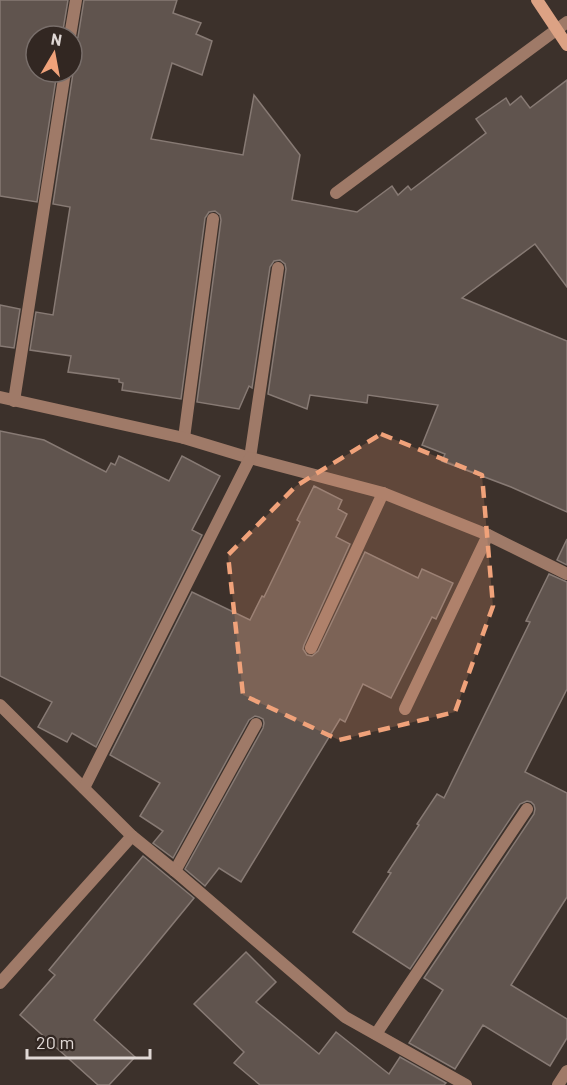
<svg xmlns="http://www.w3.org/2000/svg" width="567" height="1085" viewBox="0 0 567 1085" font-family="Barlow,sans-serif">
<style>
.building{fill:#60544e;stroke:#877a74;stroke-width:1.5}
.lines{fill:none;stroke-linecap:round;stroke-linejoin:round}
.lane{stroke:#9f7a68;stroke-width:12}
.street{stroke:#9f7a68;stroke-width:12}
.secondary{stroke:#dca284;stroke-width:12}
.marked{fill:#f0a27a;fill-opacity:0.2;stroke:#f0a27a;stroke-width:4.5;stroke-dasharray:12 8;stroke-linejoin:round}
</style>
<rect width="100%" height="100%" fill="#3c312b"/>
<g class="building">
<path d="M 0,0 L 68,0 L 62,36 L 36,36 L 36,72 L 57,72 L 37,202 L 0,196 Z"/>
<path d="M 84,0 L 177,0 L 173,13 L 201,23 L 196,34 L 212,41 L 202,75 L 172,63 L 151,139 L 243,155 L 254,95 L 300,155 L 292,200 L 357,212 L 392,186 L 398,195 L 408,186 L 411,190 L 486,133 L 476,119 L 506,98 L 510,105 L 521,96 L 530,108 L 567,80 L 567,287 L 535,244 L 462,298 L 567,341 L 567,512 L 511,487 L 442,461 L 445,454 L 422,445 L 438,405 L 368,395 L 367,403 L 310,395 L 307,409 L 268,394 L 286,269 L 285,264 L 280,260 L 274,261 L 270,267 L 252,388 L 249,386 L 239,409 L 197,402 L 221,220 L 220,215 L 215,211 L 209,212 L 205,218 L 181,399 L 122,390 L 123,383 L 119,382 L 119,379 L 68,372 L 71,356 L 30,350 L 36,312 L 53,315 L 70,207 L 53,204 L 73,73 L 72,44 L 76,42 L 78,37 Z"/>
<path d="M 0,305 L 20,309 L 14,348 L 0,346 Z"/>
<path d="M 0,431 L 44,440 L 106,472 L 111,463 L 115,465 L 119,456 L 169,481 L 182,456 L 220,476 L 192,530 L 202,535 L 96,747 L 72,733 L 67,742 L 38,727 L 52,702 L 0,676 Z"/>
<path d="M 314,486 L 342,500 L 338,509 L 347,514 L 336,537 L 350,544 L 304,645 L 303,649 L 307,655 L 312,656 L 318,651 L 365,552 L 418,578 L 422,569 L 453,583 L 436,619 L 432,617 L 391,698 L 363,684 L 345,722 L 340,719 L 241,882 L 219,868 L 205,886 L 185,869 L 263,728 L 264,723 L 263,719 L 259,717 L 255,716 L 249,720 L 173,858 L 153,843 L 163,831 L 140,816 L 160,783 L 110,755 L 192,592 L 250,620 L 262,596 L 264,597 L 280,564 L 300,522 L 297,520 Z"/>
<path d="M 567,539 L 567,565 L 557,560 Z"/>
<path d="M 549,574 L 567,582 L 567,689 L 525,772 L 567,793 L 567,897 L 511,985 L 567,1019 L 567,1038 L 550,1066 L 483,1025 L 455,1069 L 409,1043 L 443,990 L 424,978 L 534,814 L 535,809 L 534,805 L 531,802 L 527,801 L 520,804 L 410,969 L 353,932 L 391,873 L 388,872 L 419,825 L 417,824 L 437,794 L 444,798 L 530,622 L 526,621 Z"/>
<path d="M 143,856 L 194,898 L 94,1020 L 135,1057 L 109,1085 L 98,1085 L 20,1015 L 55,975 L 49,970 Z"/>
<path d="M 246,952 L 276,982 L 256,1002 L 319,1054 L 336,1032 L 389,1074 L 400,1057 L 446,1083 L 444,1085 L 260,1085 L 234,1063 L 244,1052 L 194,1004 Z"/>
</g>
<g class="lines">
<g class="lane">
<path d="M 336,193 L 556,30"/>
<path d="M 184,438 L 213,219"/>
<path d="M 250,458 L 278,268"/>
<path d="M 311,648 L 383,493"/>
<path d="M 405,709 L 488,535"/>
<path d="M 175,871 L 256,724"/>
<path d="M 376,1034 L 527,809"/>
<path d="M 558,1085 L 567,1071"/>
</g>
<g class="street">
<path d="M 556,30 L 567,22"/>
<path d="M 70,36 L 76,0"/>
<path d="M 0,397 L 184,438 L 250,458 L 383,493 L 488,535 L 567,574"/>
<path d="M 14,401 L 65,72"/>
<path d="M 0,705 L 132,836 L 175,871 L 345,1017 L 466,1085"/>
<path d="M 84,788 L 250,458"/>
<path d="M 0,983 L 132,836"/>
</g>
<path class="secondary" d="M 537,0 L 567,45"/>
</g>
<path class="marked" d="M 381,434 L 482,475 L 493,606 L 455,712 L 339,740 L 243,695 L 228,555 L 296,486 Z"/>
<g transform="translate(54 54) rotate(10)"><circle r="28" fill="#322722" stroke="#786e6a" stroke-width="1.5"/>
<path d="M0-4.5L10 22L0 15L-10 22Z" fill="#f0a27a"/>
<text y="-9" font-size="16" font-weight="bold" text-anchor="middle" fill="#e0d8d5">N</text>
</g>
<path d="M27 1049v9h123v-9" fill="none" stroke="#e0d8d5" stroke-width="3"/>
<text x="36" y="1049" font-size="18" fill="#e0d8d5" stroke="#322722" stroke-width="4.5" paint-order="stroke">20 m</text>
</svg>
